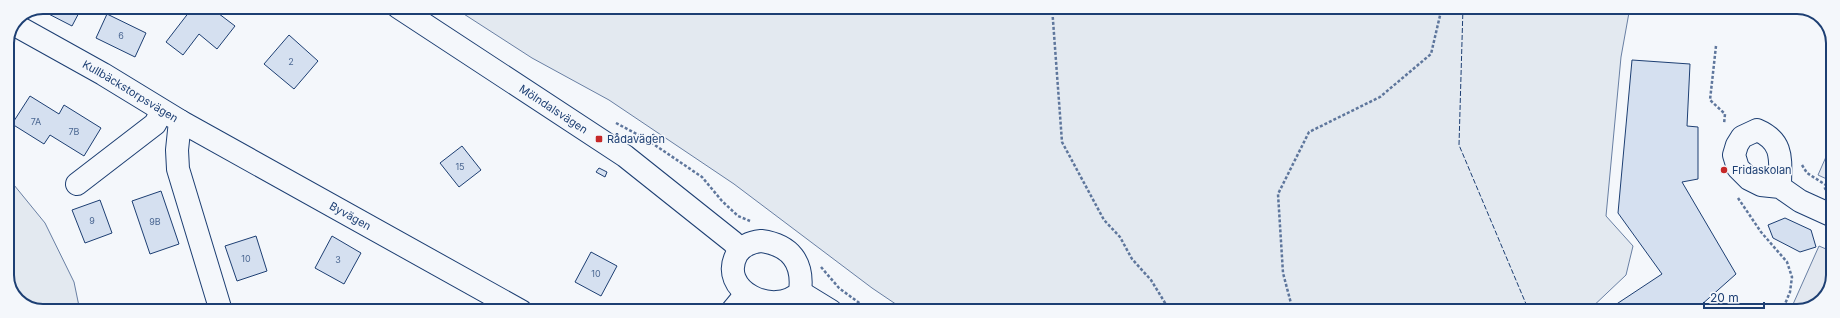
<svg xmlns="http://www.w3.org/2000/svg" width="1840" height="318" viewBox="0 0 1840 318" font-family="Inter,sans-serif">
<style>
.green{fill:#e3e9f0;stroke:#687fa3}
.parking{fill:#e3e8f0;stroke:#687fa3}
.building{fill:#d5e0f0;stroke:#1d3f73}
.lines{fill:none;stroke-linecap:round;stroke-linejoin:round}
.minor-casing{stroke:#1d3f73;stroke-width:24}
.path{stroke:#5e769c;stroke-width:2.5;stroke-dasharray:3 2;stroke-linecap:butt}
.minor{stroke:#f4f7fb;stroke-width:22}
.fence{stroke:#1d3f73;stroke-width:1;stroke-dasharray:5 2;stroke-linecap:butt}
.poi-dot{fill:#c62828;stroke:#f4f7fb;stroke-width:1.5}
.labels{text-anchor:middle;stroke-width:3;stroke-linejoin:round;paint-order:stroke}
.number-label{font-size:9px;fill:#4b6792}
.street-label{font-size:11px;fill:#1d3f73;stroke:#f4f7fb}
.poi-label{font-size:11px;fill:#1d3f73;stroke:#f4f7fb;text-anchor:start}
.rim{fill:none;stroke:#1d3f73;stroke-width:2}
</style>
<rect width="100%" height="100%" fill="#f4f7fb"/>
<g class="green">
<path d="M 453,7 L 1630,7 L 1621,57 L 1606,216 L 1633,246 L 1626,275 L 1588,311 L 906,311 L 872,288 L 734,184 L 609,100 L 532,58 Z"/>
<path d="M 7,180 L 14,185 L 45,223 L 74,282 L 80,311 L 38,311 L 17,300 L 7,279 Z"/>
</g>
<g class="parking">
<path d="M 1833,141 L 1833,177 L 1831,181 L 1818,175 Z"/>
<path d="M 1819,246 L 1833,252 L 1833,280 L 1821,302 L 1797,311 L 1790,311 Z"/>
</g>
<g class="building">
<path d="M 43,7 L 82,7 L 72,26 L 39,9 Z"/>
<path d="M 193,7 L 210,7 L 235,26 L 217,49 L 199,34 L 183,55 L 166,42 Z"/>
<path d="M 107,14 L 146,33 L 135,57 L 96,38 Z"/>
<path d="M 289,35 L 318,61 L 294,89 L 264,64 Z"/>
<path d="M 1632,60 L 1690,64 L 1687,126 L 1698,127 L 1698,179 L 1682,182 L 1736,274 L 1700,306 L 1703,311 L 1606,311 L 1662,274 L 1618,213 Z"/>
<path d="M 30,96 L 59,114 L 64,105 L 101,128 L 84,156 L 50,135 L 44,144 L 12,124 Z"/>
<path d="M 653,134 L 661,139 L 658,143 L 651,137 Z"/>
<path d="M 462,146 L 481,170 L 459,187 L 440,163 Z"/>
<path d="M 599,168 L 607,172 L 605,177 L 596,172 Z"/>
<path d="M 161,191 L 179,244 L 150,254 L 132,201 Z"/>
<path d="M 100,200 L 112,233 L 85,243 L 72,210 Z"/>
<path d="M 1785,218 L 1811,230 L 1816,247 L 1800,252 L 1773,238 L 1768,225 Z"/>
<path d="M 256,236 L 267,271 L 237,281 L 225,246 Z"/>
<path d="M 332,236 L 361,253 L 344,284 L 315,268 Z"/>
<path d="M 591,252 L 617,266 L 601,296 L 575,282 Z"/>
<path d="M 129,306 L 130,311 L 116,311 Z"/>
</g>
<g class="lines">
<g class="minor-casing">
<g id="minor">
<path id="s1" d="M 398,7 L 625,156 L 733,242 L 740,250"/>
<path id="s2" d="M 15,25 L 103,74 L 180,121 L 177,150 L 178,169 L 221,311"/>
<path id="s3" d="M 180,121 L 521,311"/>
<path d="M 77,184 L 155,124 L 162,111"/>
<path d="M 1780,187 C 1780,161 1785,142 1757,130 L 1742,137 L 1737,145 L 1734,155 L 1738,168 L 1749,179 L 1761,185 L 1780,187 L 1800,201 L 1833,216"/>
<path d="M 761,241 C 790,245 804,262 800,292 C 774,318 717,290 737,254 C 743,245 751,242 761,241 Z"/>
<path d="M 800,292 L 831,311"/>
<path d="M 732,311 L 746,294"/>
</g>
</g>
<g class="path">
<path d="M 1052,7 L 1062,142 L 1104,220 L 1120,237 L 1132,259 L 1151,280 L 1170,311"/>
<path d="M 1716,46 L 1710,100 L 1725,114 L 1724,124"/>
<path d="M 616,123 L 646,139 L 702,177 L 722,201 L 738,216 L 750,221"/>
<path d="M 1802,165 L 1807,173 L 1829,187"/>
<path d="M 1824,189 L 1833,185"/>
<path d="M 1738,198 L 1761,232 L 1787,262 L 1792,277 L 1790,292 L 1782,311"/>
<path d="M 821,267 L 839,288 L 870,311"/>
<path d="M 1730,308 L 1738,311"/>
<path d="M 1293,311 L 1283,273 L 1278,194 L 1309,132 L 1380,97 L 1431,54 L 1442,7"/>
</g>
<use href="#minor" class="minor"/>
<path class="fence" d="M 1463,7 L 1459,145 L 1529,311"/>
</g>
<g class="poi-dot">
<rect x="595" y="135" width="8" height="8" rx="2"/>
<circle cx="1724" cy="170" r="4"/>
</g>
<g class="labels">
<g class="number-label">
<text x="121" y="39">6</text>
<text x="291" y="65">2</text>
<text x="36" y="125">7A</text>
<text x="74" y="135">7B</text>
<text x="460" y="170">15</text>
<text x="92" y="224">9</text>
<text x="155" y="225">9B</text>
<text x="246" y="262">10</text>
<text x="338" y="263">3</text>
<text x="596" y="277">10</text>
</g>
<g class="street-label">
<text dy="4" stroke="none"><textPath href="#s2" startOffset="133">Kullbäckstorpsvägen</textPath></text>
<text dy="4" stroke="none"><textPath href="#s1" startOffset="186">Mölndalsvägen</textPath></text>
<text dy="4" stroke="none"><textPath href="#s3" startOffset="195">Byvägen</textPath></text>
</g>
<g class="poi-label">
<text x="607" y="143">Rådavägen</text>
<text x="1732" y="174">Fridaskolan</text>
</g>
</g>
<path d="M0 0H1840V318H0ZM43 14H1797A29 29 0 0 1 1826 43V275A29 29 0 0 1 1797 304H43A29 29 0 0 1 14 275V43A29 29 0 0 1 43 14Z" fill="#f4f7fb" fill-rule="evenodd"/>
<path class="rim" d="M43 14H1797A29 29 0 0 1 1826 43V275A29 29 0 0 1 1797 304H43A29 29 0 0 1 14 275V43A29 29 0 0 1 43 14Z"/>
<path d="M1704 302v6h60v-6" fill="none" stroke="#1d3f73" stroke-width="2"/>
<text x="1710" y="302" font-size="12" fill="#1d3f73" stroke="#f4f7fb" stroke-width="3" paint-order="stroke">20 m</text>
</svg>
